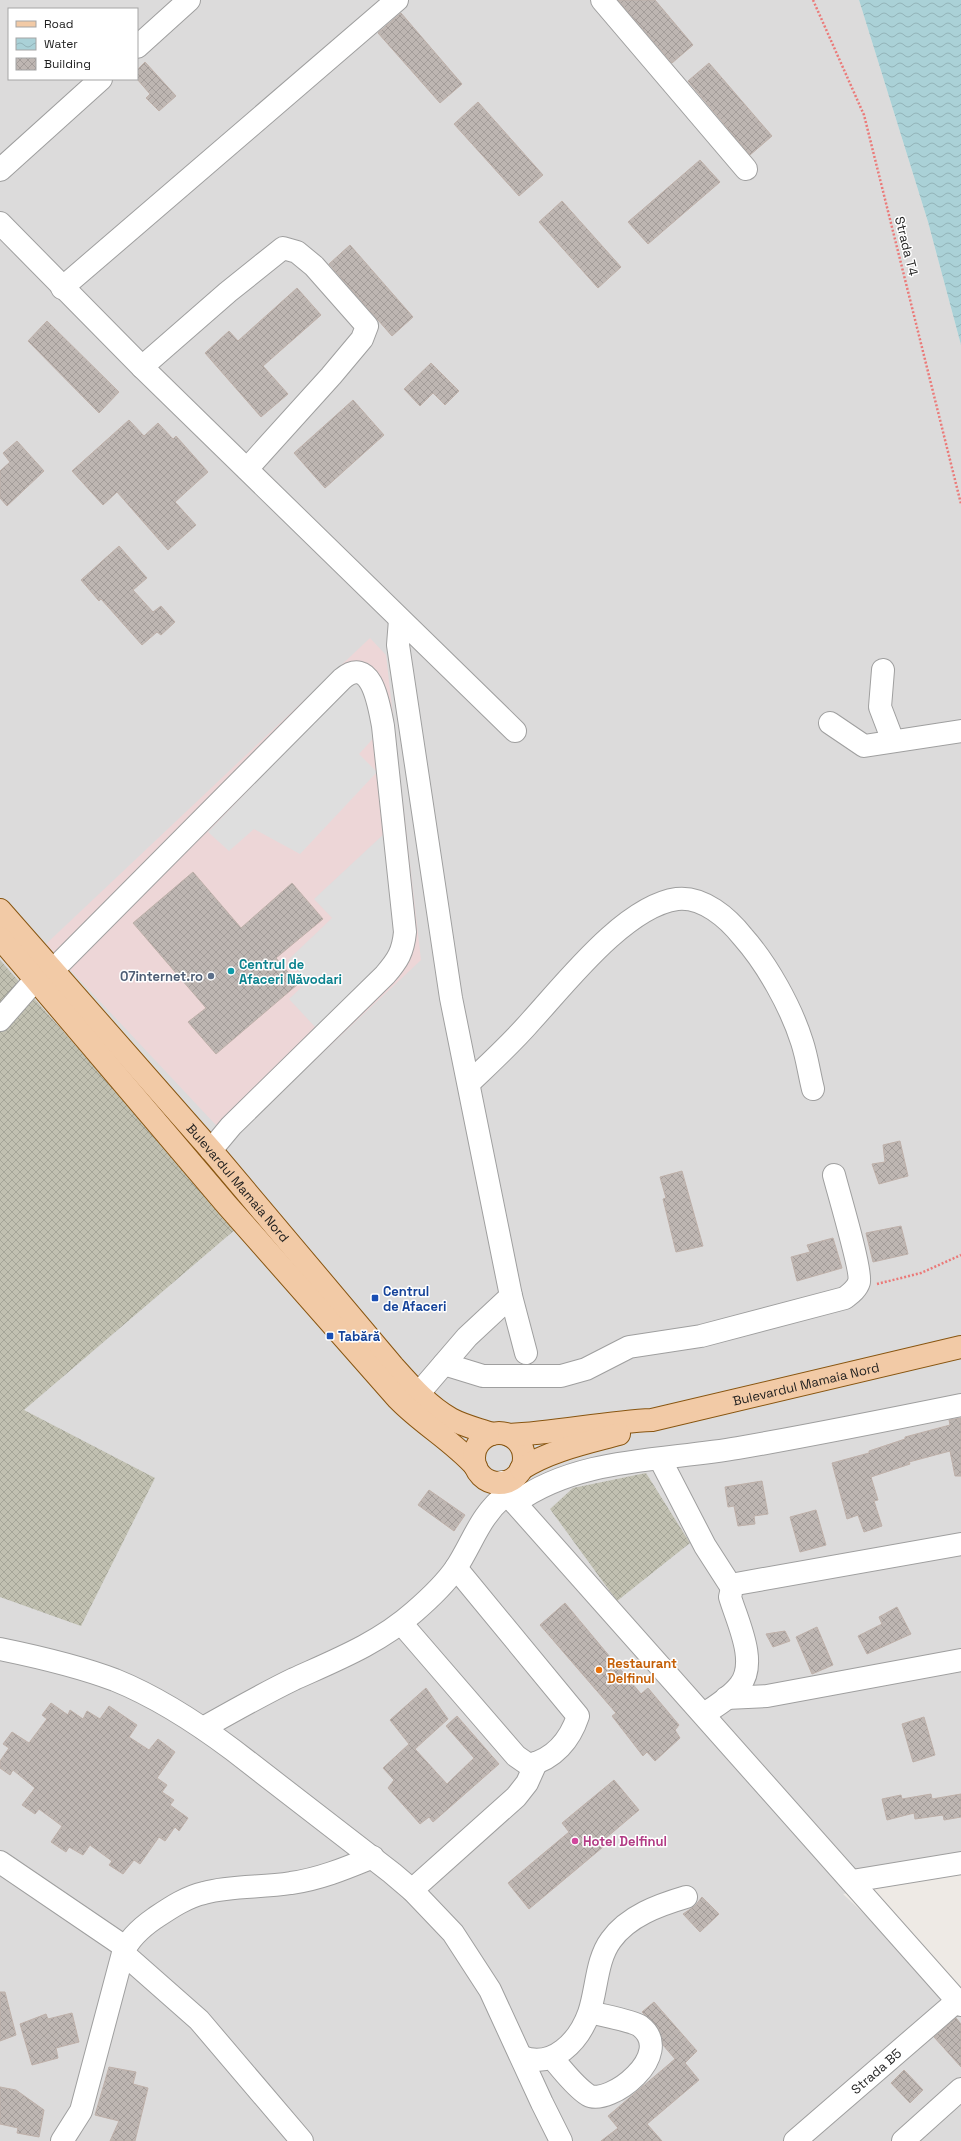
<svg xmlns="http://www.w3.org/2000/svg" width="961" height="2141" viewBox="0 0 961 2141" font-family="'Space Grotesk',sans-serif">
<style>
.residential{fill:#dcdbdb;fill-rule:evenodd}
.commercial{fill:#edd6d7}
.construction{fill:url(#construction-cross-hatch)}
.parking{fill:#dedede}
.water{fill:url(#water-waves)}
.building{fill:url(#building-cross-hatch);stroke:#beb0a9}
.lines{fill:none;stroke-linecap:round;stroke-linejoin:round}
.minor-casing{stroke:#9f9f9f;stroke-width:24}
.major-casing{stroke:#885510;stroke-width:24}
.path{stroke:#eb7a79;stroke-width:2.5;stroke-dasharray:2 2;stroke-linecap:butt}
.minor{stroke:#fff;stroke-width:22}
.major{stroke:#f2caa6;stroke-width:22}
.culture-dot{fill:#0f9aa8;stroke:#fff;stroke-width:1.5}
.service-dot{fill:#5c6f8a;stroke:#fff;stroke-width:1.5}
.transit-dot{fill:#1a4fb4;stroke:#fff;stroke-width:1.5}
.food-dot{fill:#e8710a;stroke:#fff;stroke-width:1.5}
.hotel-dot{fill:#d1479c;stroke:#fff;stroke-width:1.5}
.labels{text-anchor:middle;stroke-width:3;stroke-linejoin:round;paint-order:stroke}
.street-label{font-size:13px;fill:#1e1e1e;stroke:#fff}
.culture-label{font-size:13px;font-weight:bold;fill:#0d838f;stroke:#fff;text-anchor:start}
.service-label{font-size:13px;font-weight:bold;fill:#4e5e75;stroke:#fff;text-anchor:end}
.transit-label{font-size:13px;font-weight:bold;fill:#164399;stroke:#fff;text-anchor:start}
.food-label{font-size:13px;font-weight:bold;fill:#c56008;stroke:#fff;text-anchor:start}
.hotel-label{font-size:13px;font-weight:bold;fill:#b23c85;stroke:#fff;text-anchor:start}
</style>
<defs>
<pattern id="construction-cross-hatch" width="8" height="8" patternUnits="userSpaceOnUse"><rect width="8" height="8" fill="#c1c0b1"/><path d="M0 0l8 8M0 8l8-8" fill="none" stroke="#a5a598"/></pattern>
<pattern id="water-waves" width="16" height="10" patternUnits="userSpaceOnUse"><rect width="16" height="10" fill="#aad1d7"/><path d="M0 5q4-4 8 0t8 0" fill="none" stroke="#92b3b8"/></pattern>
<pattern id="building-cross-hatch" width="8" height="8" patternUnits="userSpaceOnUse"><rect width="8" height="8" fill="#beb6b2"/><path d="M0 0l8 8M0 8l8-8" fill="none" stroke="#a39c99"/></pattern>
</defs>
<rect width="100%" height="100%" fill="#eeeae5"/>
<path class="residential" d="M 0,0 L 859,0 L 928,222 L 961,345 L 961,1873 L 843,1894 L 961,2005 L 961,2141 L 0,2141 ZM 9,9 L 137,9 L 137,79 L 9,79 Z"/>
<path class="commercial" d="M 370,638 L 386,655 L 421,960 L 230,1140 L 46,944 Z"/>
<g class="construction">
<path d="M 0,960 L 237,1228 L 24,1410 L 155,1478 L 81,1626 L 0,1597 Z"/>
<path d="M 646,1473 L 690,1543 L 617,1601 L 550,1509 L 573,1488 Z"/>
</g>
<g class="parking">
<path d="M 355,680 L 363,687 L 379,732 L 359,754 L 377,772 L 300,854 L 254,829 L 229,851 L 208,832 Z"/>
<path d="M 386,832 L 400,949 L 316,1028 L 289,999 L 308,981 L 288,960 L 332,918 L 314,899 Z"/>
</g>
<path class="water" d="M 859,0 L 961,0 L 961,345 L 928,222 Z"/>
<g class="building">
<path d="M 618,0 L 655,0 L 693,45 L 672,63 Z"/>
<path d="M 401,13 L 462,84 L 440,103 L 378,33 Z"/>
<path d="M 145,62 L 176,96 L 159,111 L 146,98 L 150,94 L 137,79 L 137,70 Z"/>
<path d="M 709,63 L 772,136 L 750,155 L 688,81 Z"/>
<path d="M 478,102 L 543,175 L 519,196 L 454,124 Z"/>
<path d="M 700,160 L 720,182 L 648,244 L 628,222 Z"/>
<path d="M 562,201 L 621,267 L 598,288 L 539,222 Z"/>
<path d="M 350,245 L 413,317 L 392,336 L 329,264 Z"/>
<path d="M 297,288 L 321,315 L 263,366 L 288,394 L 261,417 L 205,353 L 229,331 L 238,341 Z"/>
<path d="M 47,321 L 119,392 L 99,413 L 28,341 Z"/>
<path d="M 431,363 L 459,391 L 445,405 L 433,393 L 420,406 L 404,389 Z"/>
<path d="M 353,400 L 384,435 L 325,488 L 294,453 Z"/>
<path d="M 129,420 L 144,436 L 158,423 L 173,439 L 176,436 L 208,472 L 175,502 L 196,525 L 168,550 L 117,492 L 103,505 L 72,471 Z"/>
<path d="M 17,441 L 44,471 L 7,506 L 0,498 L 0,471 L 10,462 L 3,453 Z"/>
<path d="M 119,546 L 147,578 L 133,590 L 153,612 L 161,606 L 175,622 L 161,635 L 157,632 L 142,645 L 101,599 L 99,601 L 81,580 Z"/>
<path d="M 193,872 L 241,928 L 292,883 L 323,919 L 276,958 L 298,984 L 216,1054 L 188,1022 L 206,1008 L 133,923 Z"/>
<path d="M 900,1141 L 908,1176 L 879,1184 L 872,1164 L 885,1162 L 883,1145 Z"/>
<path d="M 682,1171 L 703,1246 L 676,1252 L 663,1199 L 666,1198 L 660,1177 Z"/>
<path d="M 901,1226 L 908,1254 L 873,1262 L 866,1233 Z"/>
<path d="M 833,1238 L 842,1268 L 797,1281 L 791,1257 L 810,1252 L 807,1245 Z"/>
<path d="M 961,1418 L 961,1476 L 955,1476 L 950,1451 L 909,1462 L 910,1464 L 871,1477 L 878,1500 L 874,1501 L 882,1526 L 864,1532 L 858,1515 L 847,1519 L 832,1463 L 869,1453 L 869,1451 L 905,1439 L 905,1437 L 950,1425 L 949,1420 Z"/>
<path d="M 762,1481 L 768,1514 L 754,1516 L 755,1524 L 738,1526 L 734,1506 L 728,1507 L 725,1487 Z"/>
<path d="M 429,1490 L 465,1515 L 454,1531 L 418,1505 Z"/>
<path d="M 816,1510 L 826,1545 L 800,1552 L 790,1517 Z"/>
<path d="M 565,1603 L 641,1694 L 648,1688 L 679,1725 L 675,1730 L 680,1738 L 655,1761 L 647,1752 L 643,1756 L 612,1716 L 616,1713 L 540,1625 Z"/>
<path d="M 897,1607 L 911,1634 L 867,1654 L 858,1636 L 882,1624 L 879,1617 Z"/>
<path d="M 817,1627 L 833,1665 L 812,1674 L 796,1637 Z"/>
<path d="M 785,1631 L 790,1641 L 773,1647 L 766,1634 Z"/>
<path d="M 426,1688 L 448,1719 L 415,1749 L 447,1784 L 474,1758 L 446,1726 L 457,1716 L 499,1764 L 433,1822 L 429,1817 L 420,1824 L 388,1788 L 394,1780 L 383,1768 L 409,1744 L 390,1720 Z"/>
<path d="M 51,1703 L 68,1715 L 70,1710 L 83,1719 L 87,1711 L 100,1719 L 109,1706 L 137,1725 L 129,1737 L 149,1750 L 158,1739 L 175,1752 L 157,1778 L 167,1785 L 162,1792 L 174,1800 L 170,1805 L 188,1818 L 179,1831 L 175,1827 L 165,1841 L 159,1837 L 140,1864 L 134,1860 L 123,1874 L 109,1865 L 112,1861 L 90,1845 L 83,1855 L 69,1847 L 66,1852 L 51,1842 L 62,1826 L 39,1809 L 35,1814 L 22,1805 L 35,1788 L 13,1770 L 10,1775 L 0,1768 L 0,1761 L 9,1748 L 3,1744 L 12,1732 L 29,1743 L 47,1719 L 42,1715 Z"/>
<path d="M 924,1717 L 935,1755 L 913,1762 L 902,1724 Z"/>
<path d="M 614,1780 L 639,1810 L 600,1843 L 603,1847 L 529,1909 L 508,1883 L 569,1832 L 562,1823 Z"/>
<path d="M 931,1794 L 932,1799 L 961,1794 L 961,1817 L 944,1820 L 943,1815 L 915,1819 L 914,1813 L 887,1820 L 882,1799 L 901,1795 L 902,1799 Z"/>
<path d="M 702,1897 L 719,1914 L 700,1932 L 683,1914 L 695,1906 Z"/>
<path d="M 0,1992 L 5,1992 L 16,2035 L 0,2041 Z"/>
<path d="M 654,2002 L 697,2051 L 685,2063 L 699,2080 L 647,2124 L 662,2141 L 601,2141 L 618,2128 L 608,2116 L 675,2059 L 663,2045 L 659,2030 L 642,2012 Z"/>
<path d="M 72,2013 L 79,2042 L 56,2048 L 58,2058 L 32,2065 L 20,2024 L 46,2014 L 48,2019 Z"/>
<path d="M 956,2018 L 961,2024 L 961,2067 L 934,2037 Z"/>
<path d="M 109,2067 L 136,2072 L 133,2084 L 148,2088 L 135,2141 L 110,2141 L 119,2121 L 95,2115 Z"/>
<path d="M 904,2070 L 923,2090 L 910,2103 L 891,2083 Z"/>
<path d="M 0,2087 L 16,2090 L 44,2110 L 39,2137 L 17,2133 L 18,2128 L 0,2124 Z"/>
</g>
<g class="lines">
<g class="minor-casing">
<g id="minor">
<path d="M 602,0 L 746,169"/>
<path d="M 137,47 L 189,0"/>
<path d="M 0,170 L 101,79"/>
<path d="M 0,223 L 142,367 L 515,731"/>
<path d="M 62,288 L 397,0"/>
<path d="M 142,367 L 228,292 L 283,248 L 297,252 L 314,266 L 367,326 L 362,339 L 331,376 L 247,469"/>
<path d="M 400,620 L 398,645 L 451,998 L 511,1296 L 526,1353"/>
<path d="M 883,670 L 880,707 L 893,741"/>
<path d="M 830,723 L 864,746 L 961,731"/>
<path d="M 53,970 L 342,679 C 372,654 379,706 383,726 L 405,932 C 403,952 398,960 385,975 L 231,1126 L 211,1150"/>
<path d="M 0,1020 L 36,979"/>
<path d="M 469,1083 C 490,1063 512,1043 531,1021 C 565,984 625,906 677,899 C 703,896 728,918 743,937 C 767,964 791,1007 802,1042 C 807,1057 809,1073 813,1089"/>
<path d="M 444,1364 L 483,1376 L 561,1376 L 586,1369 L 629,1347 L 701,1336 L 845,1298 C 850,1294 857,1289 859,1282 C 862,1271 838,1191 834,1175"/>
<path d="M 419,1393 L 467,1337 L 511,1296"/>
<path d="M 660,1459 L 705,1546 L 732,1588"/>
<path d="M 502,1482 L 507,1494 L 515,1503 L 961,2005"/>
<path d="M 515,1503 C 578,1457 664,1461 738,1448 C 813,1435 887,1420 961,1405"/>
<path d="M 401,1623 L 516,1756 L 529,1765 C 554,1759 570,1740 578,1716 L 456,1568"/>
<path d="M 0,1649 C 39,1657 78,1666 115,1680 C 157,1697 197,1723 233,1750 L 392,1873 L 412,1890 L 453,1933 L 490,1990 L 542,2103 L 561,2141"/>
<path d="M 726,1698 L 767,1696 L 961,1660"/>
<path d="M 704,1714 C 716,1706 731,1697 740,1685 C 758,1662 737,1621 730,1597 L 732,1588 L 736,1584 L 961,1544"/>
<path d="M 203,1728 C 233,1711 263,1694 294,1679 C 336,1660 379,1643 414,1612 C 429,1599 445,1584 456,1568 C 474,1540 480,1515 507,1494"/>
<path d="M 0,1862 L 125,1947"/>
<path d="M 852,1881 L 961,1863"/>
<path d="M 412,1890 L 516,1797 L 527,1783 L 536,1763"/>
<path d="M 123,1953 L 199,2020 L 302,2141"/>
<path d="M 522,2057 C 553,2069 579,2041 589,2013 C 597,1990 596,1960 611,1940 C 628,1916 659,1905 686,1897"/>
<path d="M 552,2058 C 563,2070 574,2086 588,2095 C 609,2107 677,2054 640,2026 C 633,2021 600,2015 590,2012"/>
<path d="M 62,2141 L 81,2111 L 123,1953 C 129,1938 142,1927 155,1918 C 170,1908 186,1897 204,1893 C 232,1885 262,1888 291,1883 C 320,1879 346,1868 373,1857"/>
<path id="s1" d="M 795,2141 L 957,2001"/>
<path d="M 903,2141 L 961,2089"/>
</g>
</g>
<g class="major-casing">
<g id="major">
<path id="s2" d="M 0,910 L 211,1150 L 393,1366 C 410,1385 428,1406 451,1419 C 464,1426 478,1429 492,1434"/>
<path d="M 0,938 L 227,1205 L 398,1399 C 422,1424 453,1441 476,1467"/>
<circle cx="499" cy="1458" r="25"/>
<path id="s3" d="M 509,1435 C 557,1433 604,1422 652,1420 L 961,1347"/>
<path d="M 521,1469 C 551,1450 586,1443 619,1434"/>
</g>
</g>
<g class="path">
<path d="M 813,0 L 864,115 L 961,504"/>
<path d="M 877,1284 L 921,1273 L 961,1255"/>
</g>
<use href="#minor" class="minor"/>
<use href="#major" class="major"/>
</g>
<circle class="culture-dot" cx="231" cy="971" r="4"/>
<circle class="service-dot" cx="211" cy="976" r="4"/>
<g class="transit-dot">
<rect x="371" y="1294" width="8" height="8" rx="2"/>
<rect x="326" y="1332" width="8" height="8" rx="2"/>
</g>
<circle class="food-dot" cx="599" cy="1670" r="4"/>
<circle class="hotel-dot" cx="575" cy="1841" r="4"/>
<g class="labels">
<g class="street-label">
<text transform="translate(907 246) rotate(76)" y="5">Strada T4</text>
<text dy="5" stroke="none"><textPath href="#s2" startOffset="362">Bulevardul Mamaia Nord</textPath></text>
<text dy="5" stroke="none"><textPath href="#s3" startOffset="302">Bulevardul Mamaia Nord</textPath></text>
<text dy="5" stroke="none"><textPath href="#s1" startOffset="107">Strada B5</textPath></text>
</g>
<g class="culture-label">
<text x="239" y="969">Centrul de<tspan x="239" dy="15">Afaceri Năvodari</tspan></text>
</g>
<g class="service-label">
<text x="203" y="981">07internet.ro</text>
</g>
<g class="transit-label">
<text x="383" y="1296">Centrul<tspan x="383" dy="15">de Afaceri</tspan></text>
<text x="338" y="1341">Tabără</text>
</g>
<g class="food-label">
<text x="607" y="1668">Restaurant<tspan x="607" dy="15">Delfinul</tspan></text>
</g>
<g class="hotel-label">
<text x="583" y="1846">Hotel Delfinul</text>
</g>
</g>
<rect x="8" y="8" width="130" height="72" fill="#ffffff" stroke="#a5a5a5"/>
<rect x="16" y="21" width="20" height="6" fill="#f2caa6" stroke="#a5a5a5"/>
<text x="44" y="28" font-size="12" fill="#1e1e1e">Road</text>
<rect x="16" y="38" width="20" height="12" fill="url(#water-waves)" stroke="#a5a5a5"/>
<text x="44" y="48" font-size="12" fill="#1e1e1e">Water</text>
<rect x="16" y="58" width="20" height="12" fill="url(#building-cross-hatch)" stroke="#a5a5a5"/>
<text x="44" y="68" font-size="12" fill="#1e1e1e">Building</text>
</svg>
